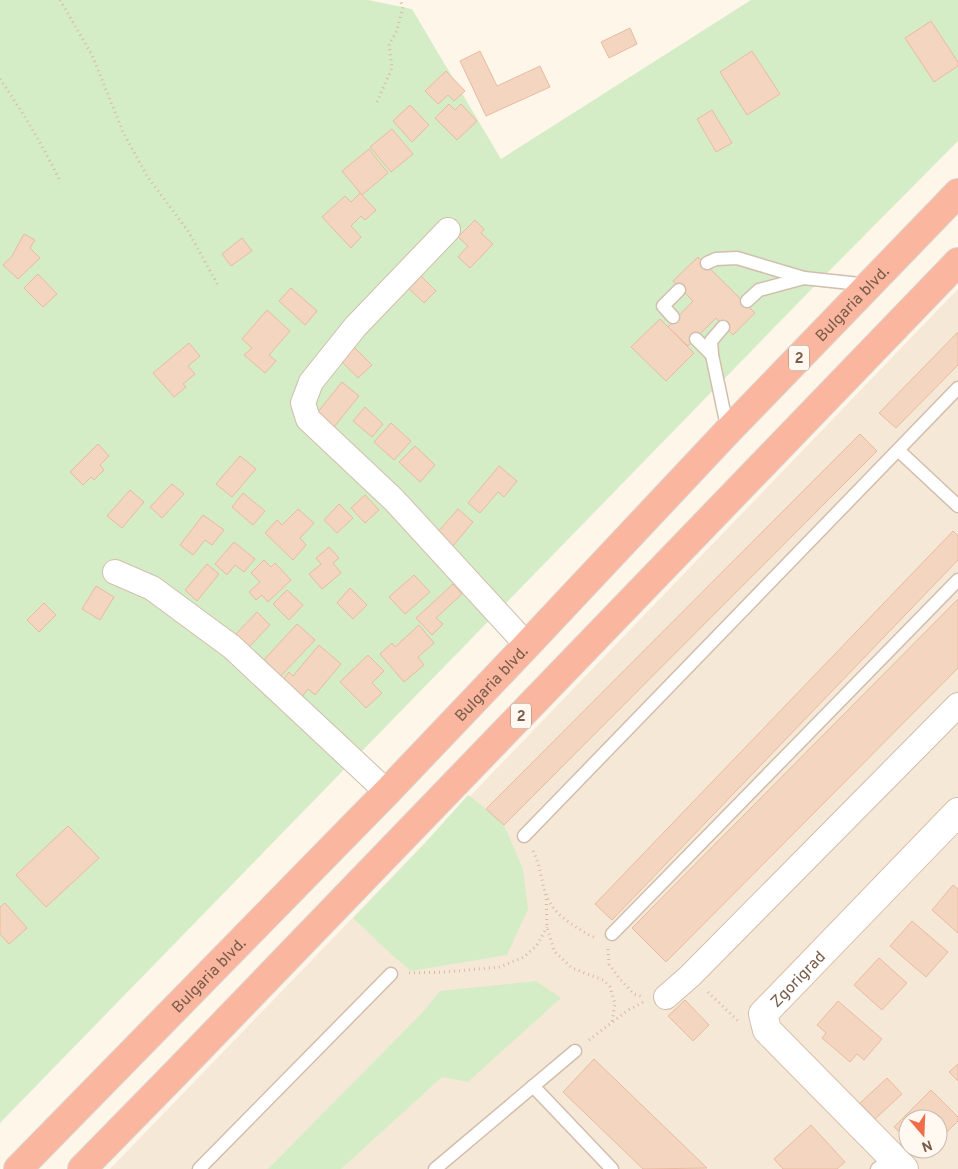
<svg xmlns="http://www.w3.org/2000/svg" width="958" height="1169" viewBox="0 0 958 1169" font-family="Overpass,sans-serif">
<style>
.residential{fill:#f6e8d7;fill-rule:evenodd}
.green{fill:#d5edc6}
.building{fill:#f4d5bf;stroke:#e8bb9f}
.lines{fill:none;stroke-linecap:round;stroke-linejoin:round}
.lane-casing{stroke:#d1bead;stroke-width:15}
.street-casing{stroke:#d1bead;stroke-width:26}
.secondary-casing{stroke:#d7c0ad;stroke-width:30}
.highway-casing{stroke:#dcd5d0;stroke-width:30}
.path{stroke:#dab8a1;stroke-width:3;stroke-dasharray:1 4;stroke-linecap:butt}
.lane{stroke:#fff;stroke-width:12}
.street{stroke:#fff;stroke-width:24}
.secondary{stroke:#fff;stroke-width:28}
.highway{stroke:#fab69e;stroke-width:28}
.labels{text-anchor:middle;stroke-width:5;stroke-linejoin:round;paint-order:stroke}
.shield{fill:#fff9f1;stroke:#a28b7c;stroke-width:1}
.shield-label{font-size:15px;font-weight:bold;fill:#7a5c4a}
.street-label{font-size:16px;fill:#7a5c4a;stroke:#fff9f1}
</style>
<rect width="100%" height="100%" fill="#fdf6e9"/>
<path class="residential" d="M 958,289 L 958,1169 L 110,1169 L 425,843 ZM 908,1119 L 938,1119 L 938,1149 L 908,1149 Z"/>
<g class="green">
<path d="M 0,0 L 368,0 L 412,9 L 501,159 L 751,0 L 958,0 L 958,141 L 835,265 L 0,1123 Z"/>
<path d="M 468,795 L 486,809 L 504,825 L 523,869 L 528,909 L 507,955 L 411,971 L 392,955 L 353,918 L 425,843 Z"/>
<path d="M 536,981 L 561,998 L 468,1082 L 442,1077 L 341,1169 L 268,1169 L 422,1013 L 440,991 Z"/>
</g>
<g class="building">
<path d="M 931,21 L 958,62 L 958,66 L 934,82 L 905,38 Z"/>
<path d="M 630,28 L 637,44 L 609,58 L 601,42 Z"/>
<path d="M 480,51 L 497,86 L 540,66 L 550,87 L 486,116 L 460,61 Z"/>
<path d="M 752,51 L 780,94 L 747,115 L 720,72 Z"/>
<path d="M 446,71 L 465,91 L 454,101 L 448,95 L 438,104 L 425,91 Z"/>
<path d="M 449,104 L 455,110 L 461,104 L 477,121 L 457,140 L 435,118 Z"/>
<path d="M 410,105 L 429,125 L 412,142 L 393,121 Z"/>
<path d="M 712,110 L 732,143 L 716,152 L 697,119 Z"/>
<path d="M 392,129 L 413,154 L 391,172 L 370,147 Z"/>
<path d="M 369,149 L 388,173 L 362,195 L 342,171 Z"/>
<path d="M 360,193 L 376,210 L 365,220 L 361,216 L 351,226 L 361,237 L 351,248 L 322,217 L 345,196 L 351,202 Z"/>
<path d="M 475,220 L 484,229 L 481,233 L 493,244 L 470,268 L 458,257 L 468,246 L 458,237 Z"/>
<path d="M 24,234 L 35,240 L 30,248 L 40,258 L 18,279 L 3,265 L 12,256 Z"/>
<path d="M 242,238 L 252,251 L 231,266 L 222,254 Z"/>
<path d="M 698,257 L 755,313 L 733,335 L 716,318 L 688,346 L 668,327 L 693,301 L 673,281 Z"/>
<path d="M 418,273 L 436,291 L 424,303 L 406,286 Z"/>
<path d="M 38,274 L 57,294 L 43,307 L 24,288 Z"/>
<path d="M 291,288 L 317,311 L 305,325 L 279,301 Z"/>
<path d="M 267,310 L 290,331 L 269,355 L 276,361 L 265,373 L 244,355 L 252,348 L 242,339 Z"/>
<path d="M 660,319 L 694,353 L 666,381 L 631,347 Z"/>
<path d="M 958,332 L 958,365 L 896,428 L 879,413 Z"/>
<path d="M 189,343 L 200,356 L 188,366 L 195,374 L 183,384 L 186,387 L 174,397 L 153,373 Z"/>
<path d="M 350,343 L 372,365 L 358,378 L 336,356 Z"/>
<path d="M 342,382 L 359,396 L 334,427 L 317,413 Z"/>
<path d="M 365,407 L 383,424 L 372,437 L 353,421 Z"/>
<path d="M 391,423 L 411,441 L 394,460 L 374,442 Z"/>
<path d="M 860,434 L 877,451 L 504,825 L 486,809 Z"/>
<path d="M 98,444 L 109,456 L 100,465 L 104,470 L 94,480 L 91,477 L 83,485 L 70,472 Z"/>
<path d="M 415,446 L 435,465 L 420,482 L 399,462 Z"/>
<path d="M 240,456 L 256,469 L 232,497 L 216,484 Z"/>
<path d="M 499,466 L 517,481 L 504,497 L 498,492 L 480,513 L 468,503 Z"/>
<path d="M 172,484 L 184,494 L 162,518 L 150,507 Z"/>
<path d="M 130,490 L 144,502 L 122,528 L 107,516 Z"/>
<path d="M 243,493 L 265,511 L 253,525 L 232,507 Z"/>
<path d="M 365,495 L 379,510 L 365,523 L 351,508 Z"/>
<path d="M 339,504 L 353,518 L 337,533 L 324,520 Z"/>
<path d="M 298,509 L 314,523 L 300,538 L 306,545 L 293,560 L 265,533 L 277,520 L 282,525 Z"/>
<path d="M 458,509 L 473,522 L 452,547 L 436,534 Z"/>
<path d="M 203,515 L 224,530 L 212,545 L 205,540 L 193,555 L 180,545 Z"/>
<path d="M 953,531 L 958,536 L 958,560 L 612,920 L 595,904 Z"/>
<path d="M 234,542 L 255,559 L 244,572 L 235,565 L 227,575 L 215,564 Z"/>
<path d="M 329,547 L 339,558 L 333,563 L 341,573 L 322,589 L 309,574 L 321,564 L 316,558 Z"/>
<path d="M 264,560 L 271,567 L 275,563 L 291,580 L 268,602 L 262,595 L 256,600 L 249,592 L 260,582 L 251,573 Z"/>
<path d="M 207,564 L 219,574 L 197,601 L 185,590 Z"/>
<path d="M 414,575 L 430,592 L 405,614 L 389,597 Z"/>
<path d="M 453,584 L 462,594 L 436,618 L 443,624 L 432,635 L 416,618 Z"/>
<path d="M 96,586 L 114,597 L 100,620 L 82,609 Z"/>
<path d="M 350,588 L 367,605 L 353,619 L 337,603 Z"/>
<path d="M 287,590 L 303,605 L 289,620 L 273,604 Z"/>
<path d="M 958,599 L 958,668 L 666,962 L 632,928 Z"/>
<path d="M 44,603 L 56,615 L 39,632 L 27,620 Z"/>
<path d="M 257,612 L 270,625 L 249,647 L 236,634 Z"/>
<path d="M 297,624 L 315,640 L 277,680 L 260,664 Z"/>
<path d="M 419,625 L 434,643 L 418,657 L 424,665 L 404,682 L 380,654 L 392,643 L 395,647 Z"/>
<path d="M 319,645 L 341,664 L 315,695 L 308,689 L 301,698 L 282,681 L 289,672 L 293,676 Z"/>
<path d="M 368,655 L 384,671 L 372,683 L 382,693 L 366,708 L 340,682 Z"/>
<path d="M 68,826 L 99,858 L 46,907 L 16,875 Z"/>
<path d="M 953,885 L 958,889 L 958,933 L 932,910 Z"/>
<path d="M 5,903 L 27,928 L 9,944 L 0,934 L 0,907 Z"/>
<path d="M 912,921 L 948,952 L 926,977 L 890,946 Z"/>
<path d="M 879,958 L 907,983 L 882,1010 L 854,985 Z"/>
<path d="M 685,1000 L 709,1025 L 693,1041 L 668,1016 Z"/>
<path d="M 838,1001 L 882,1039 L 864,1060 L 857,1054 L 850,1062 L 822,1038 L 826,1033 L 817,1025 Z"/>
<path d="M 594,1059 L 707,1168 L 643,1169 L 563,1092 Z"/>
<path d="M 958,1064 L 958,1081 L 949,1072 Z"/>
<path d="M 887,1078 L 902,1094 L 875,1119 L 860,1103 Z"/>
<path d="M 931,1090 L 958,1117 L 958,1121 L 938,1141 L 938,1119 L 908,1119 L 908,1140 L 894,1127 Z"/>
<path d="M 811,1125 L 845,1162 L 837,1169 L 783,1169 L 774,1159 Z"/>
</g>
<g class="lines">
<g class="lane-casing">
<g id="lane">
<path d="M 707,263 L 716,259 L 737,258 L 804,278"/>
<path d="M 747,301 L 759,290 L 804,278 L 869,285"/>
<path d="M 673,317 L 663,306 L 679,290"/>
<path d="M 723,327 L 711,341 L 712,355 L 728,431"/>
<path d="M 696,339 L 712,355"/>
<path d="M 898,450 L 958,506"/>
<path d="M 524,836 L 958,388"/>
<path d="M 612,934 L 958,580"/>
<path d="M 533,1086 L 612,1169"/>
<path d="M 199,1169 L 391,974"/>
<path d="M 435,1169 L 575,1051"/>
<path d="M 877,1169 L 892,1157"/>
</g>
</g>
<g class="street-casing">
<g id="street">
<path d="M 448,230 L 355,327 L 311,382 L 303,403 L 308,419 L 394,500 L 527,645"/>
<path d="M 115,572 L 152,588 L 232,647 L 387,792"/>
<path d="M 666,997 L 690,976 L 958,705"/>
</g>
</g>
<g class="secondary-casing">
<g id="secondary">
<path id="s1" d="M 904,1169 L 767,1030 L 763,1014 L 958,812"/>
</g>
</g>
<g class="highway-casing">
<g id="highway">
<path id="s2" d="M 18,1169 L 387,792 L 527,645 L 728,431 L 958,193"/>
<path d="M 82,1169 L 177,1072 L 958,262"/>
</g>
</g>
<g class="path">
<path d="M 60,0 L 92,55 L 123,132 L 147,176 L 188,231 L 219,287"/>
<path d="M 0,79 C 22,111 42,144 59,179"/>
<path d="M 377,102 L 392,68 L 389,44 L 396,33 L 403,7 L 400,0"/>
<path d="M 533,851 C 540,864 541,879 545,892 C 552,914 571,924 589,935 L 594,937"/>
<path d="M 546,894 L 547,927 L 554,951 L 572,968 L 603,980 L 610,987 L 615,1004 L 612,1022"/>
<path d="M 608,949 L 609,964 L 619,978 L 634,994 L 643,997"/>
<path d="M 409,973 L 446,972 L 500,967 L 524,957 L 537,945 L 547,927"/>
<path d="M 708,992 L 738,1021"/>
<path d="M 589,1040 L 627,1011 L 643,1002"/>
</g>
<use href="#lane" class="lane"/>
<use href="#street" class="street"/>
<use href="#secondary" class="secondary"/>
<use href="#highway" class="highway"/>
</g>
<g class="labels">
<g class="shield">
<rect x="789" y="345.5" width="20" height="25" rx="4"/>
<rect x="511" y="703.5" width="20" height="25" rx="4"/>
</g>
<g class="shield-label">
<text x="799" y="363">2</text>
<text x="521" y="721">2</text>
</g>
<g class="street-label">
<text dy="6" stroke="none"><textPath href="#s2" startOffset="1202">Bulgaria blvd.</textPath></text>
<text dy="6" stroke="none"><textPath href="#s2" startOffset="678">Bulgaria blvd.</textPath></text>
<text dy="6" stroke="none"><textPath href="#s2" startOffset="272">Bulgaria blvd.</textPath></text>
<text dy="6" stroke="none"><textPath href="#s1" startOffset="261">Zgorigrad</textPath></text>
</g>
</g>
<g transform="translate(923 1134) rotate(161)"><circle r="24" fill="#fff9f1" stroke="#cabaae"/>
<path d="M0-4L9 19L0 12L-9 19Z" fill="#ed6e49"/>
<text y="-8" font-size="14" font-weight="bold" text-anchor="middle" fill="#7a5c4a">N</text>
</g>
</svg>
